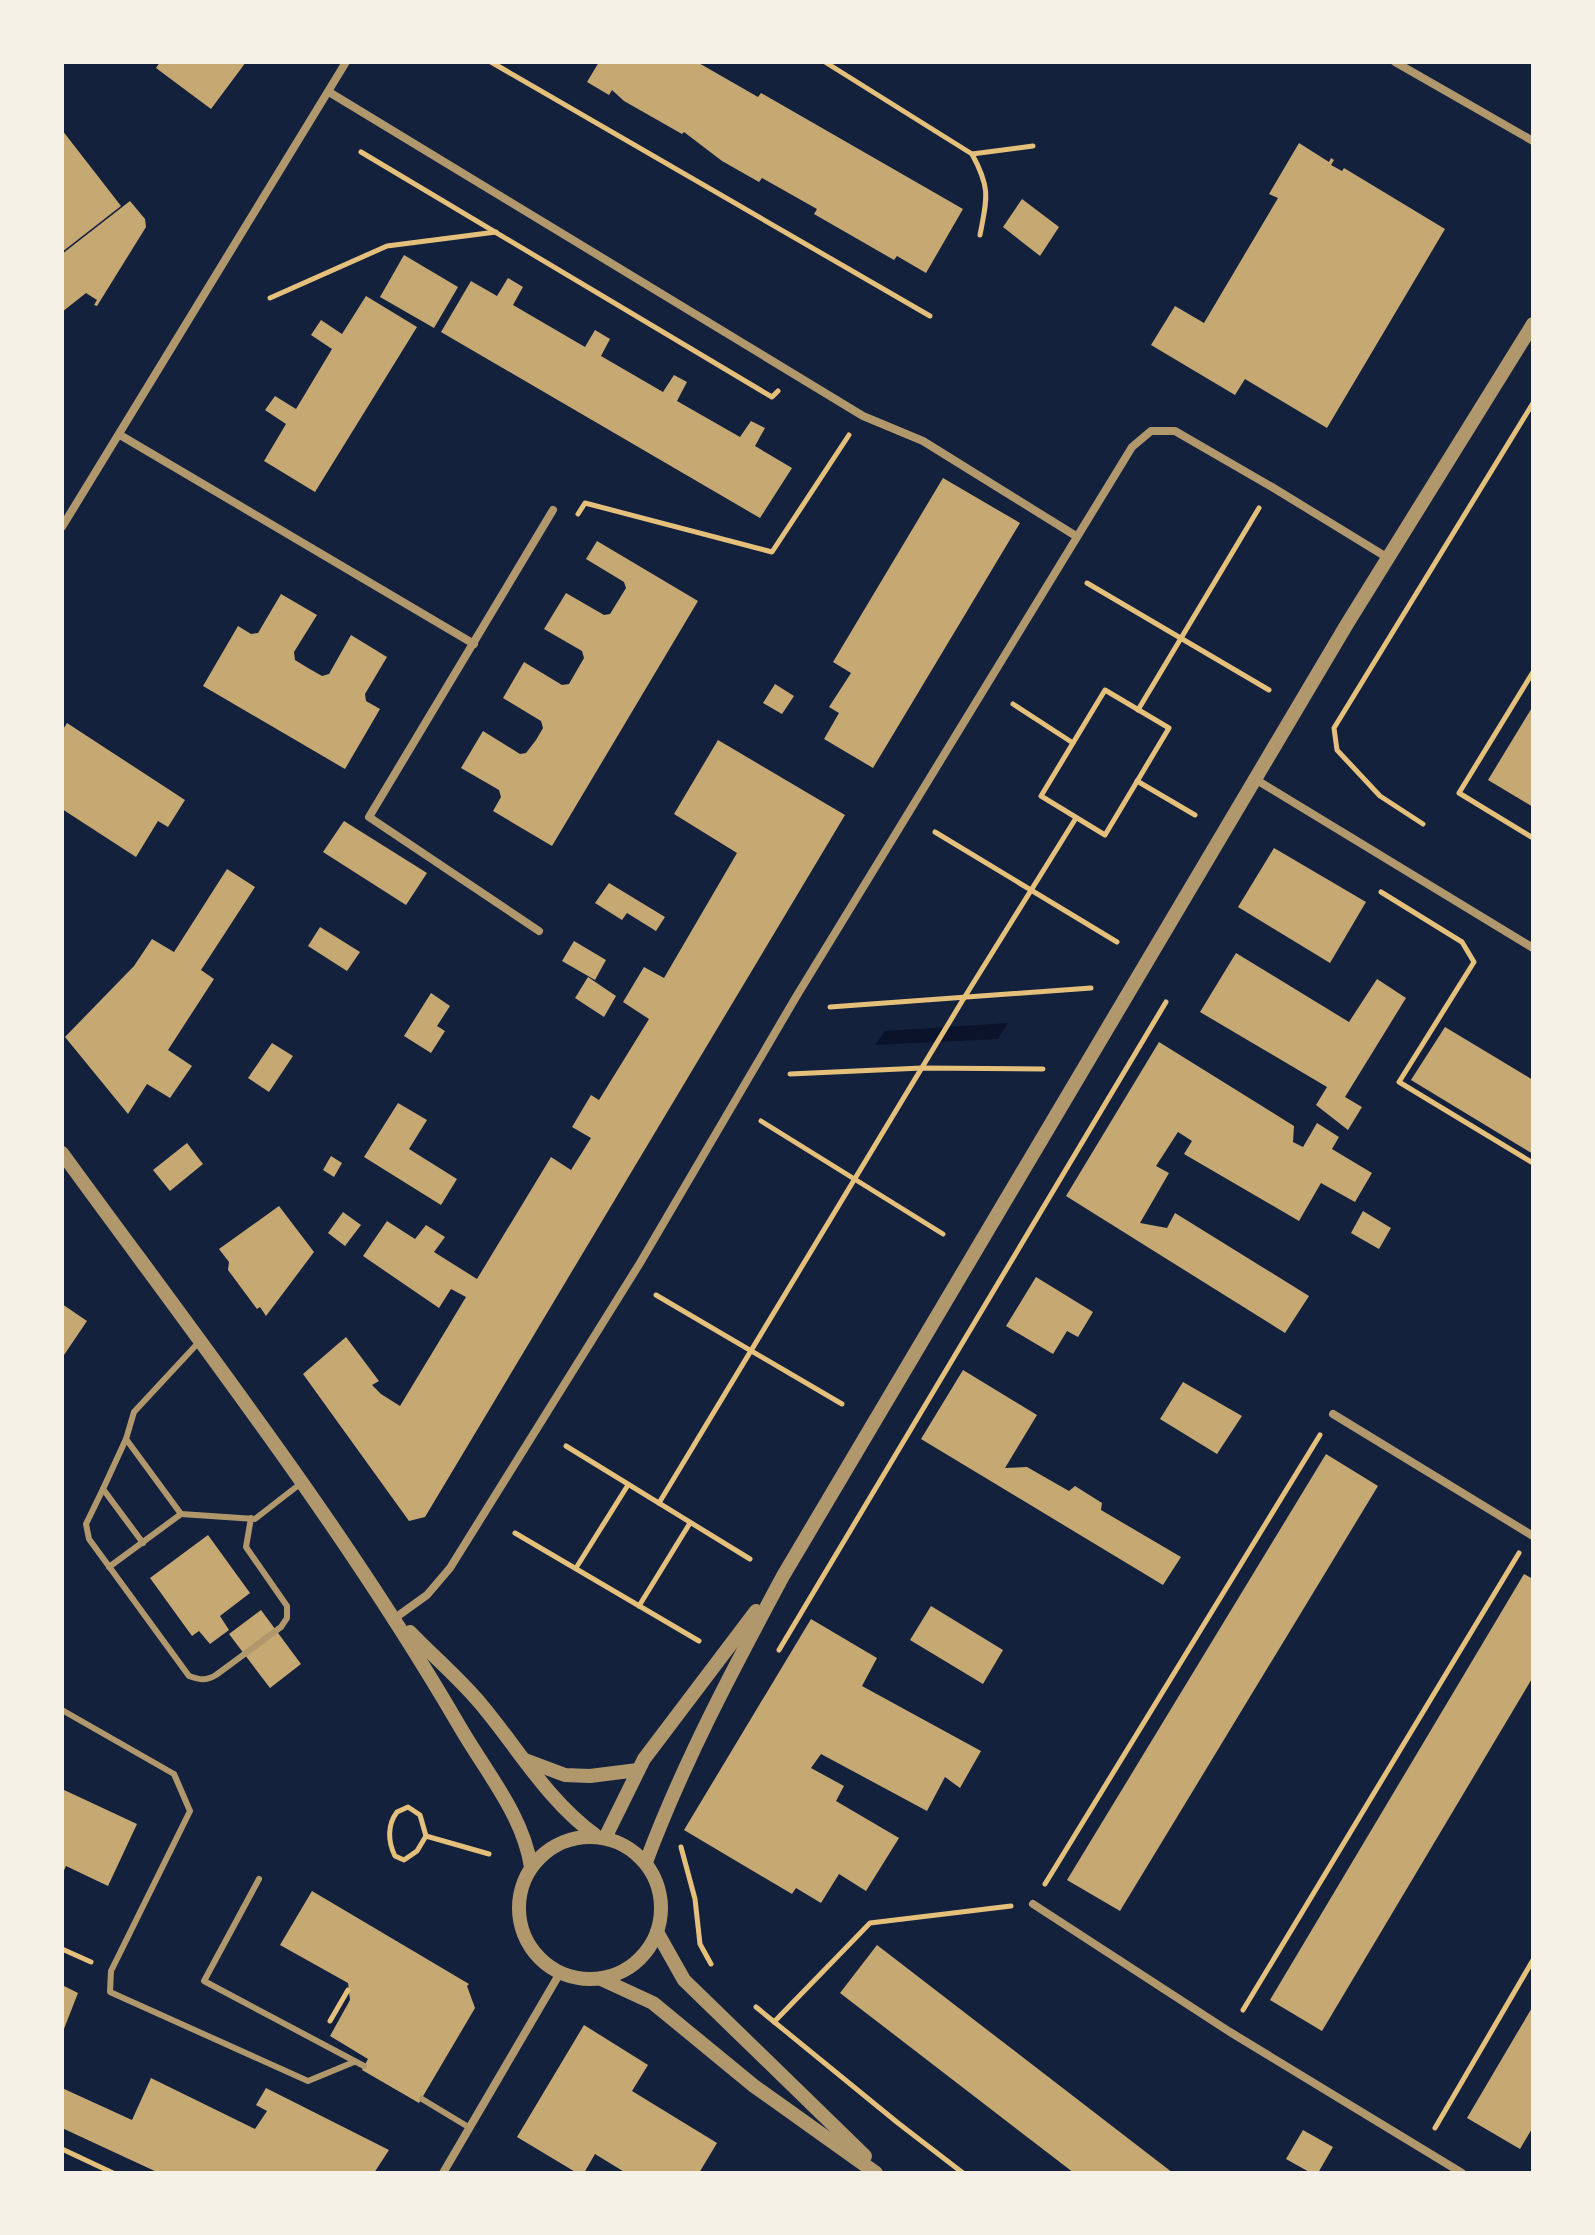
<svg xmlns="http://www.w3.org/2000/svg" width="1595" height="2235" viewBox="0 0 1595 2235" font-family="'Fira Sans',sans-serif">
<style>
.water{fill:#0b132b}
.building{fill:#c6a872}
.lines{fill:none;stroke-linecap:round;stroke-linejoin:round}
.path{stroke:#e5c07b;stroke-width:5}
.service{stroke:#b1986c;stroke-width:6}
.minor{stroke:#b1986c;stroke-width:8}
.tertiary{stroke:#b1986c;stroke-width:14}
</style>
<rect width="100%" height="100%" fill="#14213d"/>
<path class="water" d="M 1008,1023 L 998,1039 L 875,1045 L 885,1031 Z"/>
<g class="building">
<path d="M 160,62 L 246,62 L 211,109 L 156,68 Z"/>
<path d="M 599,62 L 697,62 L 758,97 L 761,93 L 963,209 L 926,273 L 897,256 L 894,260 L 814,214 L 817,209 L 762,178 L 759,182 L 722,161 L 684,132 L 682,134 L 624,101 L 612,90 L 609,95 L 587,82 Z"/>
<path d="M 62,130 L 121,206 L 62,252 Z"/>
<path d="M 1299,143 L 1329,162 L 1331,158 L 1334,160 L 1331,165 L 1342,171 L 1344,168 L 1445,229 L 1327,428 L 1245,379 L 1235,395 L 1151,345 L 1175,306 L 1204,323 L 1278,198 L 1269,194 Z"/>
<path d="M 1022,199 L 1059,227 L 1040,256 L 1003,227 Z"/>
<path d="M 130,201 L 145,219 L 146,227 L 97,306 L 94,305 L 97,300 L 86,293 L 62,312 L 62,254 Z"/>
<path d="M 404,255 L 458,287 L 434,328 L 380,297 Z"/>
<path d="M 508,278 L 523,287 L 513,305 L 585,347 L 595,330 L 610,339 L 601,356 L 663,392 L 674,375 L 687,382 L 677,401 L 740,437 L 751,421 L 765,428 L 755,446 L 792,468 L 760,518 L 441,332 L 471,281 L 497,296 Z"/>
<path d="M 366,296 L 417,327 L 315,492 L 264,461 L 286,424 L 265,410 L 275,396 L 296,409 L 332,349 L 311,335 L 321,320 L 342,334 Z"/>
<path d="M 943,478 L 1020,523 L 873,768 L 824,739 L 839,713 L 829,707 L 851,673 L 833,662 Z"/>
<path d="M 597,541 L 698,601 L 552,846 L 493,811 L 501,797 L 499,790 L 461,768 L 483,731 L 520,754 L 526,753 L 536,740 L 543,728 L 541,721 L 503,698 L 524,662 L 562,685 L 569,684 L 584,658 L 582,651 L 544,629 L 566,593 L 604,615 L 610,614 L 626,588 L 624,582 L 586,559 Z"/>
<path d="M 281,594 L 317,615 L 294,652 L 295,660 L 308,668 L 322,676 L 329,674 L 351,635 L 387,657 L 365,694 L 366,701 L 380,709 L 345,769 L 203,686 L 238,626 L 251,634 L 258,633 Z"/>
<path d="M 775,684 L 794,696 L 782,714 L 763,703 Z"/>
<path d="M 1533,706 L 1533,807 L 1488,780 Z"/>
<path d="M 67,723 L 185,800 L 168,827 L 158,821 L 136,857 L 62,809 L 62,731 Z"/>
<path d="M 718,740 L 845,815 L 425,1517 L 409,1521 L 303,1374 L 346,1337 L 379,1381 L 372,1385 L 381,1394 L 400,1406 L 466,1297 L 451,1289 L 439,1308 L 363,1256 L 387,1221 L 415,1239 L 426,1225 L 445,1237 L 434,1252 L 477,1279 L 551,1157 L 571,1170 L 591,1138 L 572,1127 L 591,1095 L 599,1100 L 649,1019 L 623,1002 L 644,967 L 664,978 L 737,853 L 674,814 Z"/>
<path d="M 344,821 L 427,873 L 406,905 L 323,852 Z"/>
<path d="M 1274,848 L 1366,902 L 1330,963 L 1238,907 Z"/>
<path d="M 227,869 L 255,887 L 201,970 L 214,979 L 168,1050 L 192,1066 L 170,1098 L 147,1084 L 128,1114 L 65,1037 L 134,966 L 152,939 L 174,952 Z"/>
<path d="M 609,883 L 665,917 L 656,931 L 627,913 L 622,920 L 595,903 Z"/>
<path d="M 320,927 L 360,952 L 347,971 L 308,946 Z"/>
<path d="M 574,941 L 606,960 L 595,980 L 562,961 Z"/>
<path d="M 1236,953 L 1349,1022 L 1377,979 L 1406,998 L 1345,1097 L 1362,1107 L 1348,1130 L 1316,1105 L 1327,1087 L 1200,1012 Z"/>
<path d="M 588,977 L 616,996 L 604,1017 L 575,998 Z"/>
<path d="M 431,993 L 450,1006 L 437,1026 L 445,1031 L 431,1053 L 404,1036 Z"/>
<path d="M 1445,1027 L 1533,1080 L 1533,1154 L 1411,1080 Z"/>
<path d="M 1159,1042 L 1294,1126 L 1293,1142 L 1303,1147 L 1317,1123 L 1339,1137 L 1332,1149 L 1372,1173 L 1355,1202 L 1321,1183 L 1299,1221 L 1184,1154 L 1192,1141 L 1178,1132 L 1156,1166 L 1169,1173 L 1140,1223 L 1167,1228 L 1175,1213 L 1309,1296 L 1285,1333 L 1066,1196 Z"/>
<path d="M 272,1043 L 293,1056 L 269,1092 L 248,1078 Z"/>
<path d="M 398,1103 L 427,1120 L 409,1149 L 457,1179 L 441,1205 L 364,1157 Z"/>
<path d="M 187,1143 L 203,1164 L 170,1191 L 153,1170 Z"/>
<path d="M 331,1156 L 342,1163 L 334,1177 L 323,1170 Z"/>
<path d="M 279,1206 L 314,1252 L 266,1316 L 260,1307 L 257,1309 L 228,1270 L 229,1262 L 219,1249 Z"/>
<path d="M 1363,1211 L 1391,1228 L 1379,1249 L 1351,1233 Z"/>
<path d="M 343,1212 L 361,1225 L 345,1246 L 328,1233 Z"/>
<path d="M 1036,1277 L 1093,1312 L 1078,1337 L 1067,1331 L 1053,1354 L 1006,1326 Z"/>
<path d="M 62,1304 L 87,1321 L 62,1358 Z"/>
<path d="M 963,1370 L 1037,1415 L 1005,1468 L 1027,1467 L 1069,1491 L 1075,1486 L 1102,1503 L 1101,1510 L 1181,1557 L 1163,1585 L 921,1439 Z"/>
<path d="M 1183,1382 L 1242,1416 L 1217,1454 L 1160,1419 Z"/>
<path d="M 1326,1454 L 1378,1486 L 1120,1911 L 1067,1880 Z"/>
<path d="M 208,1535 L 250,1593 L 220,1616 L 229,1630 L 210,1644 L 199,1631 L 192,1636 L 150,1578 Z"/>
<path d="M 1524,1574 L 1533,1579 L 1533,1677 L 1322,2031 L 1270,2000 Z"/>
<path d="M 931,1606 L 1003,1650 L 983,1684 L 910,1640 Z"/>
<path d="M 261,1610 L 301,1664 L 270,1688 L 229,1634 Z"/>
<path d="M 811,1619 L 877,1658 L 862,1686 L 981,1751 L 960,1788 L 945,1777 L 927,1811 L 821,1754 L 811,1768 L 844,1786 L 836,1801 L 899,1838 L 866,1891 L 839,1874 L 821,1903 L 796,1888 L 792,1894 L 684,1830 Z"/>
<path d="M 62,1789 L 137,1824 L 108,1886 L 66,1866 L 62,1875 Z"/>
<path d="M 312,1891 L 469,1984 L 467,1986 L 475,2008 L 419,2103 L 362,2070 L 368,2059 L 330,2036 L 350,2000 L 348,1983 L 280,1945 Z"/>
<path d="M 877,1945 L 1173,2173 L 1074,2173 L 840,1993 Z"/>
<path d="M 62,1985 L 78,1993 L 62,2034 Z"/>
<path d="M 1533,2006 L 1533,2127 L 1520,2149 L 1467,2118 Z"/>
<path d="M 584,2025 L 648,2065 L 632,2091 L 717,2143 L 699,2173 L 626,2173 L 595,2154 L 584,2173 L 577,2173 L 517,2137 Z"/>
<path d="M 151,2078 L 255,2129 L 267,2111 L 256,2105 L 266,2088 L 389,2150 L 374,2173 L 159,2173 L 62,2128 L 62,2088 L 132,2120 Z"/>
<path d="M 1303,2130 L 1333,2147 L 1318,2173 L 1311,2173 L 1286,2159 Z"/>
</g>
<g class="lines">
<g class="path">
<path d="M 491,62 L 930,316"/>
<path d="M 825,62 L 972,154 C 991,189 987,198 980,235"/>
<path d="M 361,152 L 772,397 L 778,391"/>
<path d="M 972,154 L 1033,146"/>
<path d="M 270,298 L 387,246 L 496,232"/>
<path d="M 578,514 L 585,503 L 772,552 L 849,435"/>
<path d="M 1087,583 L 1269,690"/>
<path d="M 1533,672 L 1459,793 L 1533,838"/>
<path d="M 1105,690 L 1169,728 L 1105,835 L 1041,796 Z"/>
<path d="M 1013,704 L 1073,743"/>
<path d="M 1138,710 L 1259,508"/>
<path d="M 1137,781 L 1195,815"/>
<path d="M 1423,824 L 1380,796 L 1337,750 L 1334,728 L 1533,403"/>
<path d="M 935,832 L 1117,942"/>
<path d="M 1381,892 L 1462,942 L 1474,962 L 1399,1082 L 1533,1163"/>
<path d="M 830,1007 L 1091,988"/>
<path d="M 790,1074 L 922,1068 L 1043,1069"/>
<path d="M 761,1121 L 943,1234"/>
<path d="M 656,1295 L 842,1404"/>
<path d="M 566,1446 L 750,1559"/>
<path d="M 659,1503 L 964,998 L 1076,818"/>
<path d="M 515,1533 L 699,1641"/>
<path d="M 576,1568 L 628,1485"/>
<path d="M 639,1606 L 690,1523"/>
<path d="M 779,1650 L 1166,1002"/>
<path d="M 408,1807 L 420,1815 L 426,1836 L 417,1851 L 404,1860 L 395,1856 C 388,1842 387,1825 397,1812 Z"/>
<path d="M 426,1836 L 489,1854"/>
<path d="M 681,1847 L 695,1899 L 700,1944 L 711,1964"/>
<path d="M 1045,1884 L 1320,1435"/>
<path d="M 62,1949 L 91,1962"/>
<path d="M 756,2007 L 898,2123 L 963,2173"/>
<path d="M 1243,2010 L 1519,1553"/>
<path d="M 330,2021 L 348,1990"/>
<path d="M 774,2022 L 870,1923 L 1011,1906"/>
<path d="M 1435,2128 L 1533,1960"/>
<path d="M 62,2149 L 113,2173"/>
</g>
<g class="service">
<path d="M 199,1342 L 134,1412 L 126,1439 L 181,1514 L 255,1519 L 300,1484"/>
<path d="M 126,1439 L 103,1489 L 143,1543"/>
<path d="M 103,1489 L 86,1524 L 89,1539 L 189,1676 C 200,1680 206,1681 216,1675 L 281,1627 L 287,1618 L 287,1606 L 246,1547 L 251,1518"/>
<path d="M 109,1567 L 181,1514"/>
<path d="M 62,1710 L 174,1774 L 190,1811 L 111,1971 L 110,1992 L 308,2081 L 354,2062"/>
<path d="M 259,1879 L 204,1981 L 364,2066"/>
<path d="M 422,2099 L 470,2128"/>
</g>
<g class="minor">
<path d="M 1395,62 L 1533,141"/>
<path d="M 329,92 L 863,416 L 923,441 L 1076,536"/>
<path d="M 120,435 L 474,644"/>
<path d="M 62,527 L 346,62"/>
<path d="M 1255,779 L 1533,948"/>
<path d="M 539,931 L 369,817 L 553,510"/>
<path d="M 1333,1414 L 1533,1536"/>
<path d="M 395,1618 L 427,1595 L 450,1568 L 640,1263 L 796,997 L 1132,447 L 1151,431 L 1175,431 L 1272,487 L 1388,558"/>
<path d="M 1033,1904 L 1230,2032 L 1462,2173"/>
<path d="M 443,2173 L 560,1973"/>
</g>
<g class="tertiary">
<path d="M 62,1153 C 199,1341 343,1526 460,1727 C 486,1772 523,1815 531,1867"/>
<path d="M 410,1632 C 433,1656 459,1678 480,1703 C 518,1748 547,1800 595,1835"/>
<path d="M 525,1760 L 565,1775 L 590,1776 L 638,1770"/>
<circle cx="590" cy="1908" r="71"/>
<path d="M 605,1838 L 644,1759 L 756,1611"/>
<path d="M 646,1862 C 683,1763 733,1669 783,1576 L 1347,624 L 1533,324"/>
<path d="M 657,1932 L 684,1980 L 865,2156"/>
<path d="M 601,1979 L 653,2003 L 754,2086 L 876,2173"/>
</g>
</g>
<rect width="1595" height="2235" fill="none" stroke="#f6f1e7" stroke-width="128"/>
</svg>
